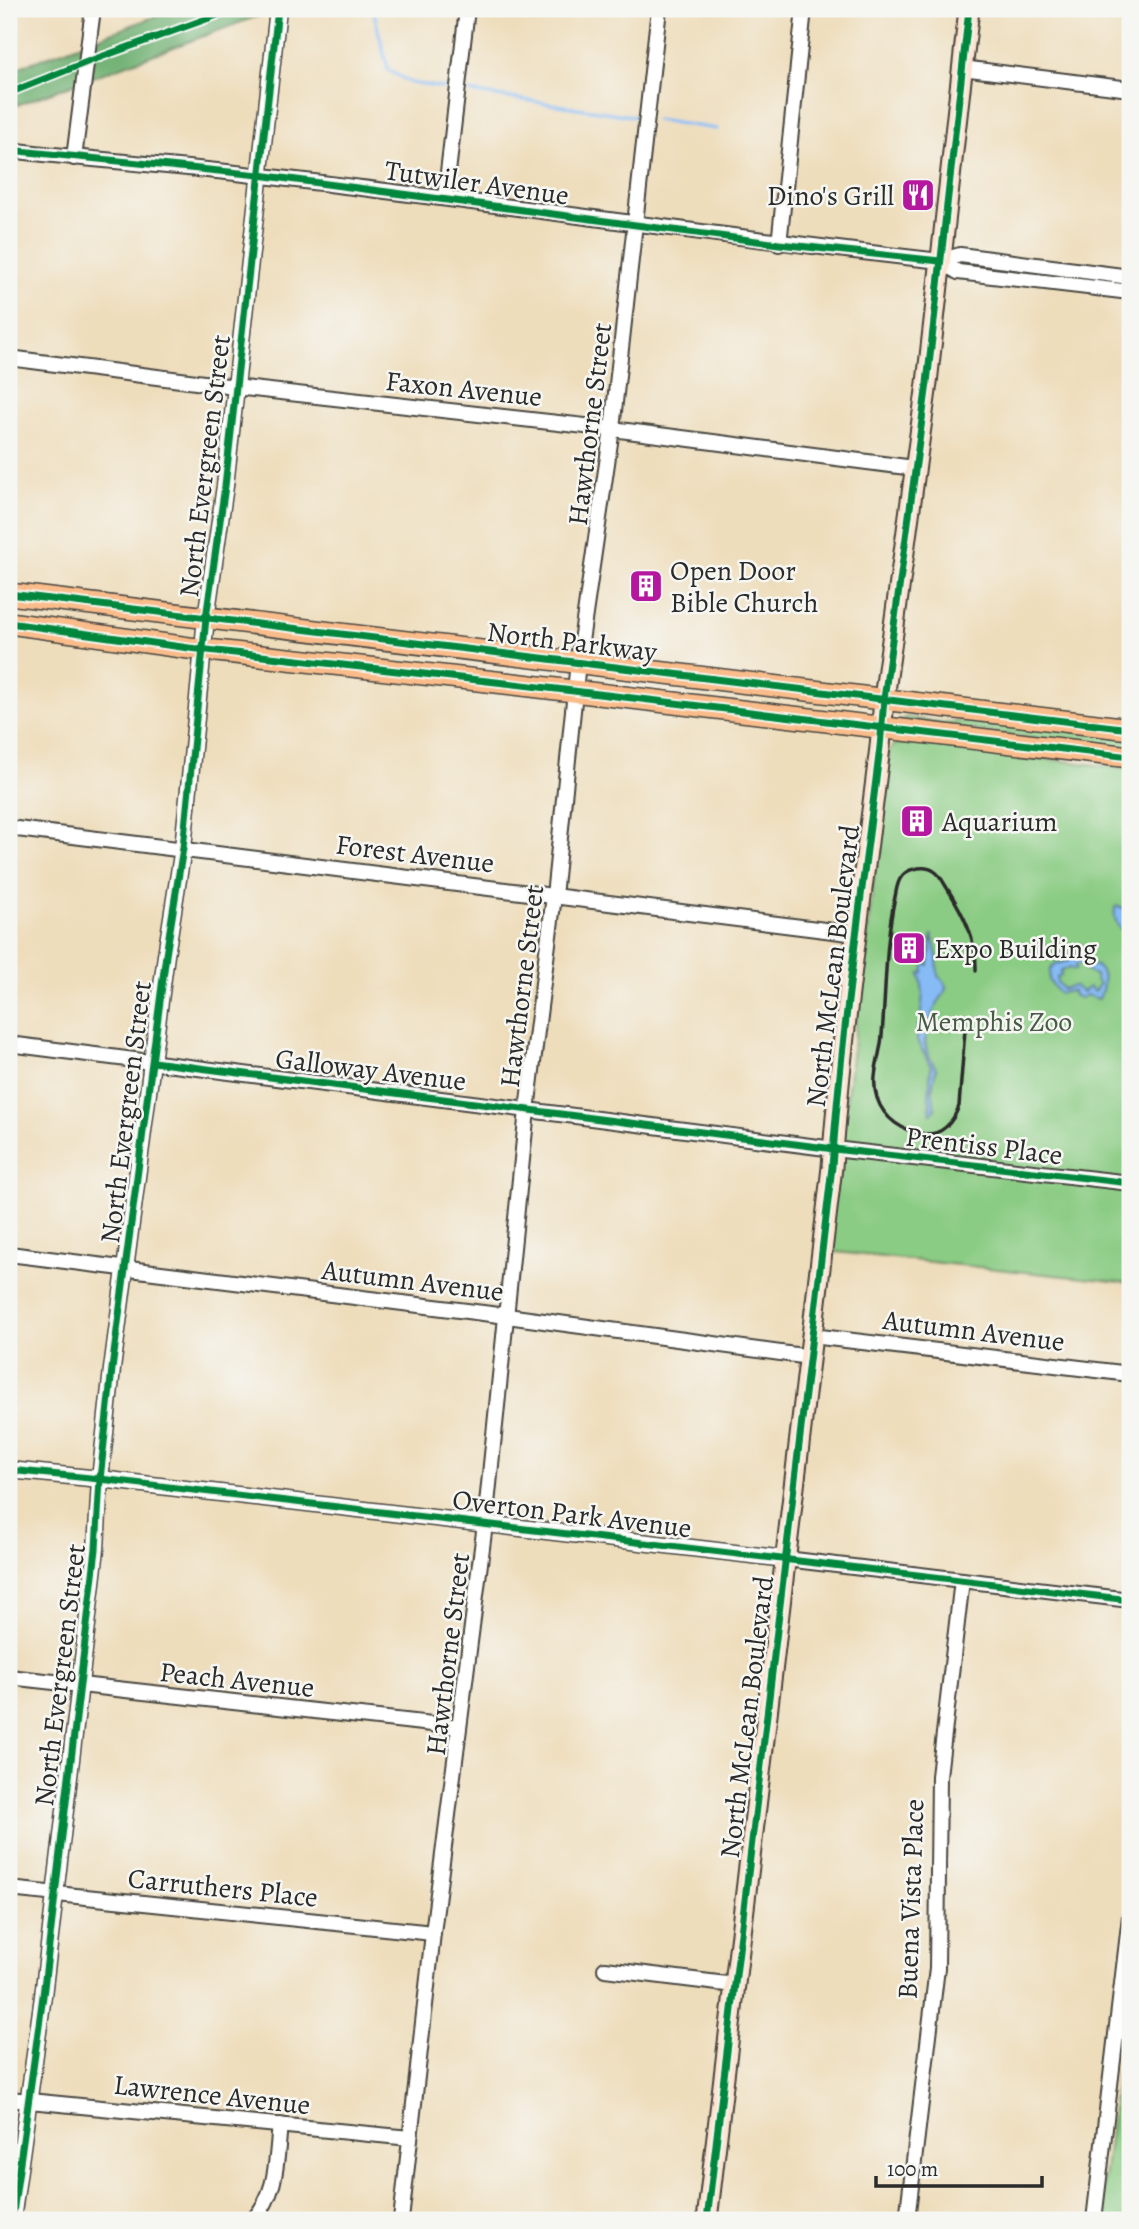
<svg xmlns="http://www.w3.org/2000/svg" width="1139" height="2229" viewBox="0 0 1139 2229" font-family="Alegreya,serif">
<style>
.green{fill:#8bcc84;stroke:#5b7c58;stroke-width:2}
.forest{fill:#70b072;stroke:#4e6e4e;stroke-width:2}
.water{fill:#86bbf5;stroke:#587390;stroke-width:2;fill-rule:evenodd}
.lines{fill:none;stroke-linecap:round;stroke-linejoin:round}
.stream{stroke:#86bbf5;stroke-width:3.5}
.minor-casing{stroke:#484641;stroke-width:18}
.tertiary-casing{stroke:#484641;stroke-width:19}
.secondary-casing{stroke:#484641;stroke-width:23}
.primary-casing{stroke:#484641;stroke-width:24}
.minor{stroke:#fff;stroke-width:14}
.tertiary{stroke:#fff;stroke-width:16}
.secondary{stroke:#fde4d0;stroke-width:19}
.primary{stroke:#f9bc8a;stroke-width:21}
.rail{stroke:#2b2b2b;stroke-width:3.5}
.cycleway-casing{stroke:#f6f6f2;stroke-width:11}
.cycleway{stroke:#00873e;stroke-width:7}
.labels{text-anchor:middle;stroke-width:5;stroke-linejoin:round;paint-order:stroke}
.street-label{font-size:28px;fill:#2b2b2b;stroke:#f6f6f2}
.poi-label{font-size:28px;fill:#2b2b2b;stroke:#f6f6f2;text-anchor:start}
.park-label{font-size:28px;fill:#485b46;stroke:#f6f6f2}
</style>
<rect width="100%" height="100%" fill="#f6f6f2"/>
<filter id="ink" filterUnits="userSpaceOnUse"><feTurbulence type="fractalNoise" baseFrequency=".0143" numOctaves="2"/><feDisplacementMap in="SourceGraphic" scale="14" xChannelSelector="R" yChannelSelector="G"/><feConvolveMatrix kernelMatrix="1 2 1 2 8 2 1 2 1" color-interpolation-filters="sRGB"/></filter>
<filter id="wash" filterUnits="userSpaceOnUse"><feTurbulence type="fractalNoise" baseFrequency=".00686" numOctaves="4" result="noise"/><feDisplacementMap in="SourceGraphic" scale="28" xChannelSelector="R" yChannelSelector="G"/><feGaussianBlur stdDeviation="1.57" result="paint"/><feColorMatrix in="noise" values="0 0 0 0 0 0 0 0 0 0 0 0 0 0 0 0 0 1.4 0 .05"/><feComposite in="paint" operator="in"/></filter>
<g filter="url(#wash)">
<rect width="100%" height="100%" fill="#edb"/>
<g class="green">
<path d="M 906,717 L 942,722 L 987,721 L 1130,738 L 1130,752 L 900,720 Z"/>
<path d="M 904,742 L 1130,769 L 1130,1283 L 827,1251 L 864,963 L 889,752 L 893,746 Z"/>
<path d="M 1130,1966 L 1130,2220 L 1099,2220 Z"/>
</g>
<path class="forest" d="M 175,9 L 277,9 L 9,108 L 9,71 Z"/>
<g class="water">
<path d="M 1119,906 L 1130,911 L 1130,936 C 1118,930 1113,920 1115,907 Z"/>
<path d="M 932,934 L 937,957 L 938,976 C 954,988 942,994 936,1006 C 933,1011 932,1018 930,1023 L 920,1021 L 923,993 L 920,973 L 923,973 L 924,965 L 929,965 Z"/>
<path d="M 1080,954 L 1088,959 L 1091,965 L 1097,966 C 1106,976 1104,986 1099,999 L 1086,995 L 1081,998 L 1074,996 L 1073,991 L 1059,993 L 1049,981 L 1050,970 L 1056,964 L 1069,961 L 1069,957 ZM 1076,964 L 1083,964 L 1087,972 L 1095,975 L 1096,980 L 1099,984 L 1094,992 L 1089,987 L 1082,992 L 1074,986 L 1063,989 L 1057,982 L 1057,977 L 1061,975 L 1061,970 L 1069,968 L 1076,970 Z"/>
<path d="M 918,1025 L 928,1028 L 925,1042 L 927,1053 L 936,1068 L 932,1089 L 935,1110 L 931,1114 L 929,1095 L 931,1066 L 917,1041 Z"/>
</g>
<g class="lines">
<g class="stream">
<path d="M 373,9 L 388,70 L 411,83 L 444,88"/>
<path d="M 470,92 L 638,117"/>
<path d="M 656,120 L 717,129"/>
</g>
</g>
</g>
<g filter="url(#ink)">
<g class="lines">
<g class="minor-casing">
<g id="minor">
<path d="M 962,68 L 1130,89"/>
<path d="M 9,150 C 93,160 178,166 262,176 C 488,202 713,236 940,261 L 958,272 L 1130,292"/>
<path d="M 74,158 L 93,9"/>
<path d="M 445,198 L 467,9"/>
<path d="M 779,244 L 804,9"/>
<path d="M 940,261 L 960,255 L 1130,277"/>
<path d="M 9,358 L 235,387 L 612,429 L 914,468"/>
<path d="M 9,828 L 857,934"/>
<path d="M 9,1044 L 834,1149 L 1130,1183"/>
<path d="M 9,1254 L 507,1316 L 810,1357"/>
<path d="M 812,1336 L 1130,1374"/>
<path d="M 786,1559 L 1130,1600"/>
<path d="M 9,1677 L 459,1727"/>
<path d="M 9,1889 L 433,1933"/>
<path d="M 605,1969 L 734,1985"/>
<path d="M 9,2099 L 410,2138"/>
<path d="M 253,2220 C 278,2193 276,2160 280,2125"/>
<path d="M 401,2220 L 433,1933 L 485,1524 L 527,1110 L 554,896 L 578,662 L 612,429 L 659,9"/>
<path d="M 907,2220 L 937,1968 L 939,1776 L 962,1580"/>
<path d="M 1094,2220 L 1130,1916"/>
</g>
</g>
<g class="tertiary-casing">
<g id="tertiary">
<path d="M 9,1470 L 100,1479 L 786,1559"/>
<path d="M 12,2220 L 43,1996 L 96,1549 L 100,1479 L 112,1369 L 166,955 L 183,848 L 206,618 L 225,486 L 278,9"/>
</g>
</g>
<g class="secondary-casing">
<path id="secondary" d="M 707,2220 L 832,1167 C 842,1026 863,887 880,747 L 884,699 L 927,383 L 969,9"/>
</g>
<g class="primary-casing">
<g id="primary">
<path d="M 9,594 L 1130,729"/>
<path d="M 9,623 L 189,648 L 514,684 L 1130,757"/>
</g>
</g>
<use href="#minor" class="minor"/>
<use href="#tertiary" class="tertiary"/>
<use href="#secondary" class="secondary"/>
<use href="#primary" class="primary"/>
<path class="rail" d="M 966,1017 L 959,1106 C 953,1122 943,1135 925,1134 C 903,1132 884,1119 877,1098 C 870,1077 881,1055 882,1035 C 886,989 885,942 895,897 C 897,885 899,872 914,869 C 920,867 929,867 934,871 C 940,874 943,882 947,888 C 963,913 977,940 976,971"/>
<g class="cycleway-casing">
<g id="cycleway">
<path d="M 9,93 L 87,62 L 234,9"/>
<path d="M 9,150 L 259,175 L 779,244 L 940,261"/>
<path d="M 9,594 L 1130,729"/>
<path d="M 9,623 L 189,648 L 514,684 L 1130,757"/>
<path d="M 153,1062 L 834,1149 L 1130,1183"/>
<path d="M 9,1470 L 100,1479 L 1130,1600"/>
<path d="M 12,2220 L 43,1996 L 96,1549 L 100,1479 L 112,1369 L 166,955 L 183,848 L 206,618 L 225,486 L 278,9"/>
<path d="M 707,2220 L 832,1167 C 842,1026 863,887 880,747 L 884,699 L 927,383 L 969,9"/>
</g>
</g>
<use href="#cycleway" class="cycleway"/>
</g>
</g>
<defs>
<g id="restaurant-square" transform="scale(1.75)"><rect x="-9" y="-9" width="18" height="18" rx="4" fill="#b5179e" stroke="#f6f6f2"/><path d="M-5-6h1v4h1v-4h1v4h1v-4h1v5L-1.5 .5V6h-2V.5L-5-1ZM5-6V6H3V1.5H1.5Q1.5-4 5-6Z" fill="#fff"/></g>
<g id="building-square" transform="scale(1.75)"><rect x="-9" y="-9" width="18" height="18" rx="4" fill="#b5179e" stroke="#f6f6f2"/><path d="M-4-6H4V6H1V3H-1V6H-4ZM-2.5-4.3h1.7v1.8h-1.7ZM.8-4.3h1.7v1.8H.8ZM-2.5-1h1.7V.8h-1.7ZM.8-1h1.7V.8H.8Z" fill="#fff"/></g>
</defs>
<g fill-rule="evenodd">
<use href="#restaurant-square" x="918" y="195"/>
<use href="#building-square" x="646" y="586"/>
<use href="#building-square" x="917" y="821"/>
<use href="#building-square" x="909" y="948"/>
</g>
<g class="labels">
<g class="street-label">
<text transform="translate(477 182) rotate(8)" y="10">Tutwiler Avenue</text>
<text transform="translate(464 388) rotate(6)" y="10">Faxon Avenue</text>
<text transform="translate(589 424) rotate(-83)" y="10">Hawthorne Street</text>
<text transform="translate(204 466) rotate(-83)" y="10">North Evergreen Street</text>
<text transform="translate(572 641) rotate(7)" y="10">North Parkway</text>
<text transform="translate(415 853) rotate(7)" y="10">Forest Avenue</text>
<text transform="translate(832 966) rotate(-83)" y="10">North McLean Boulevard</text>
<text transform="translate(521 986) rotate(-83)" y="10">Hawthorne Street</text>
<text transform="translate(371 1069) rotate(7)" y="10">Galloway Avenue</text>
<text transform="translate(125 1112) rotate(-83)" y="10">North Evergreen Street</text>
<text transform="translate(984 1145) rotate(7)" y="10">Prentiss Place</text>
<text transform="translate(413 1280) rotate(7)" y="10">Autumn Avenue</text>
<text transform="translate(974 1330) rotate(7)" y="10">Autumn Avenue</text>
<text transform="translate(572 1513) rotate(7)" y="10">Overton Park Avenue</text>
<text transform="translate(447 1654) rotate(-83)" y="10">Hawthorne Street</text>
<text transform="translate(59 1675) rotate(-83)" y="10">North Evergreen Street</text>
<text transform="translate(237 1679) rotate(6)" y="10">Peach Avenue</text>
<text transform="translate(746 1717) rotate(-83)" y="10">North McLean Boulevard</text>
<text transform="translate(223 1887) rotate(6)" y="10">Carruthers Place</text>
<text transform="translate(910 1899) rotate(-88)" y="10">Buena Vista Place</text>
<text transform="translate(212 2094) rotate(6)" y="10">Lawrence Avenue</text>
</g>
<g class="poi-label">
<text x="894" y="205" text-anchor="end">Dino's Grill</text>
<text x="670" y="580">Open Door<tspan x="670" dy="32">Bible Church</tspan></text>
<text x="942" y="831">Aquarium</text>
<text x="934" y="958">Expo Building</text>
</g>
<g class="park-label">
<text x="994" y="1031">Memphis Zoo</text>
</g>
</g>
<rect width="1139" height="2229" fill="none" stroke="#f6f6f2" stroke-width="35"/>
<path d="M876 2176v10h166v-10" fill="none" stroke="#2b2b2b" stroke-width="3.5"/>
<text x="887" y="2176" font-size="21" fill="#2b2b2b" stroke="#f6f6f2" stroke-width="5" paint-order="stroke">100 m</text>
</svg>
